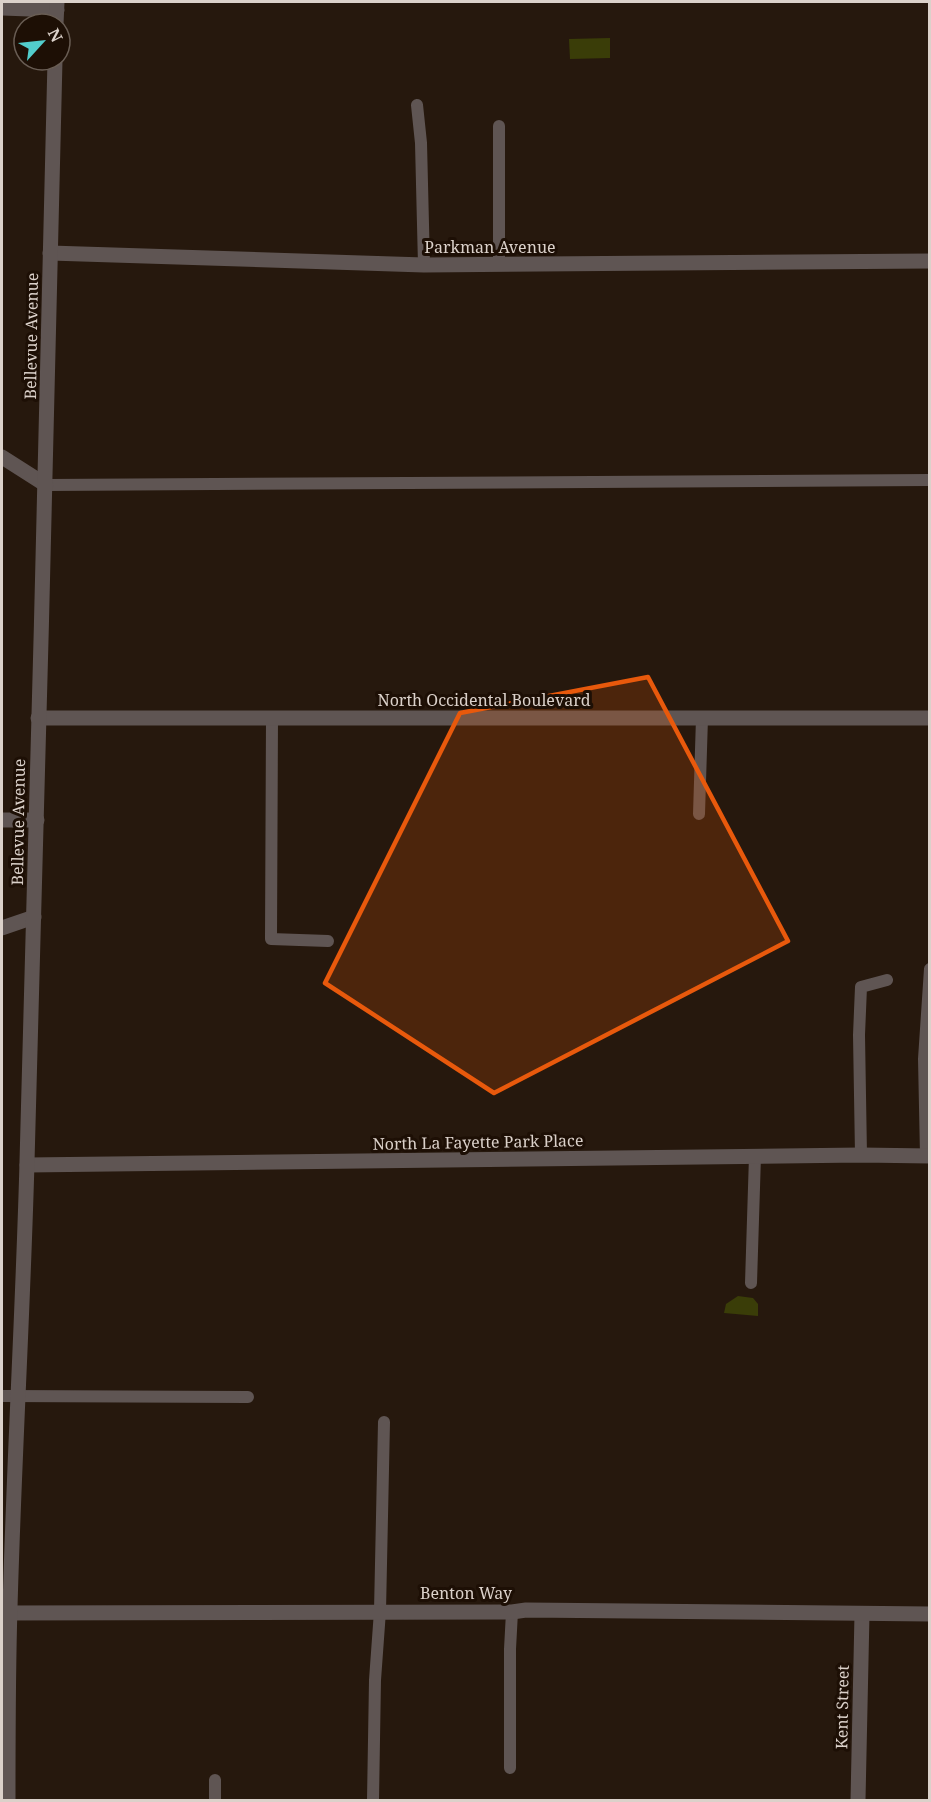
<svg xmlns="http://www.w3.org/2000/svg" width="931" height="1802" viewBox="0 0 931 1802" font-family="'Noto Serif',serif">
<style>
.water{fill:#3a3d08}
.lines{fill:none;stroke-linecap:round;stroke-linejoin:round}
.service{stroke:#5f5553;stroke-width:12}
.minor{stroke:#5f5553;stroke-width:15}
.tertiary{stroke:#5f5553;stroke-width:15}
.marked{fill:#e8590c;fill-opacity:0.2;stroke:#e8590c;stroke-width:4.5;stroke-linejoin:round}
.labels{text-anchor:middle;stroke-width:6;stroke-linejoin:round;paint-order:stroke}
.street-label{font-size:16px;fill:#dbd1ca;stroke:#1d0f05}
</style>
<rect width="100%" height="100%" fill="#26180d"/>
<g class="water">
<path d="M 610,38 L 610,58 L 570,59 L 569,39 Z"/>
<path d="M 738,1296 L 753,1298 L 758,1304 L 758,1316 L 724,1313 L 726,1304 Z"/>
</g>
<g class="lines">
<g class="service">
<path d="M 417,105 L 421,143 L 424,265"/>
<path d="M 499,126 L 499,265"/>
<path d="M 46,485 L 930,480"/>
<path d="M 272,718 L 271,939 L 328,941"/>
<path d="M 699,814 L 702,718"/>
<path d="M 861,1155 L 859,1035 L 861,987 L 887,980"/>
<path d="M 926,1156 L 924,1059 L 930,969"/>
<path d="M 751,1283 L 755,1156"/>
<path d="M 2,1396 L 248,1397"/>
<path d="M 510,1768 L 510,1649 L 512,1612"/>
<path d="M 215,1780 L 215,1800"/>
<path d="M 373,1800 L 375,1680 L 380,1611 L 384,1422"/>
</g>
<g class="minor">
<path d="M 2,8 L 57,10"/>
<path d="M 50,253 L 424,265 L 930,261"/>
<path d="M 2,457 L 46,485"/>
<path d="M 38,718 L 930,718"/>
<path d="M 2,820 L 37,820"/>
<path d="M 2,928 L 34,917"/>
<path d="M 27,1165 L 861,1155 L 930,1156"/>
<path d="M 858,1800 L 862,1614"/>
</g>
<g class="tertiary">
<path d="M 56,24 L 57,2"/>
<path d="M 2,1613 L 512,1612 L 526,1610 L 930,1614"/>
<path d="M 8,1800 C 8,1736 8,1672 10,1608 C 14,1459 23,1311 27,1162 C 38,795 46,427 55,60"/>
</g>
</g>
<path class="marked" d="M 648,677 L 788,941 L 494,1093 L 325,983 L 460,713 Z"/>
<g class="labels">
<g class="street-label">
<text x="490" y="253">Parkman Avenue</text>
<text transform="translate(31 336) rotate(-89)" y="6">Bellevue Avenue</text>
<text x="484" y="706">North Occidental Boulevard</text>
<text transform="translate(18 822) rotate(-89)" y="6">Bellevue Avenue</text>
<text transform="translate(478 1142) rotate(-1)" y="6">North La Fayette Park Place</text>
<text x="466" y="1599">Benton Way</text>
<text transform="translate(842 1707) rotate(-89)" y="6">Kent Street</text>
</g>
</g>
<rect width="931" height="1802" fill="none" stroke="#dbd1ca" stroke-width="6"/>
<g transform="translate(42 42) rotate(63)"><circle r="28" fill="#1d0f05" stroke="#695d54" stroke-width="1.5"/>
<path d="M0-4.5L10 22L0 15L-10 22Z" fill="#52cdcc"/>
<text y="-9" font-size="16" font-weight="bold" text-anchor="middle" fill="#dbd1ca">N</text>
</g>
</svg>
